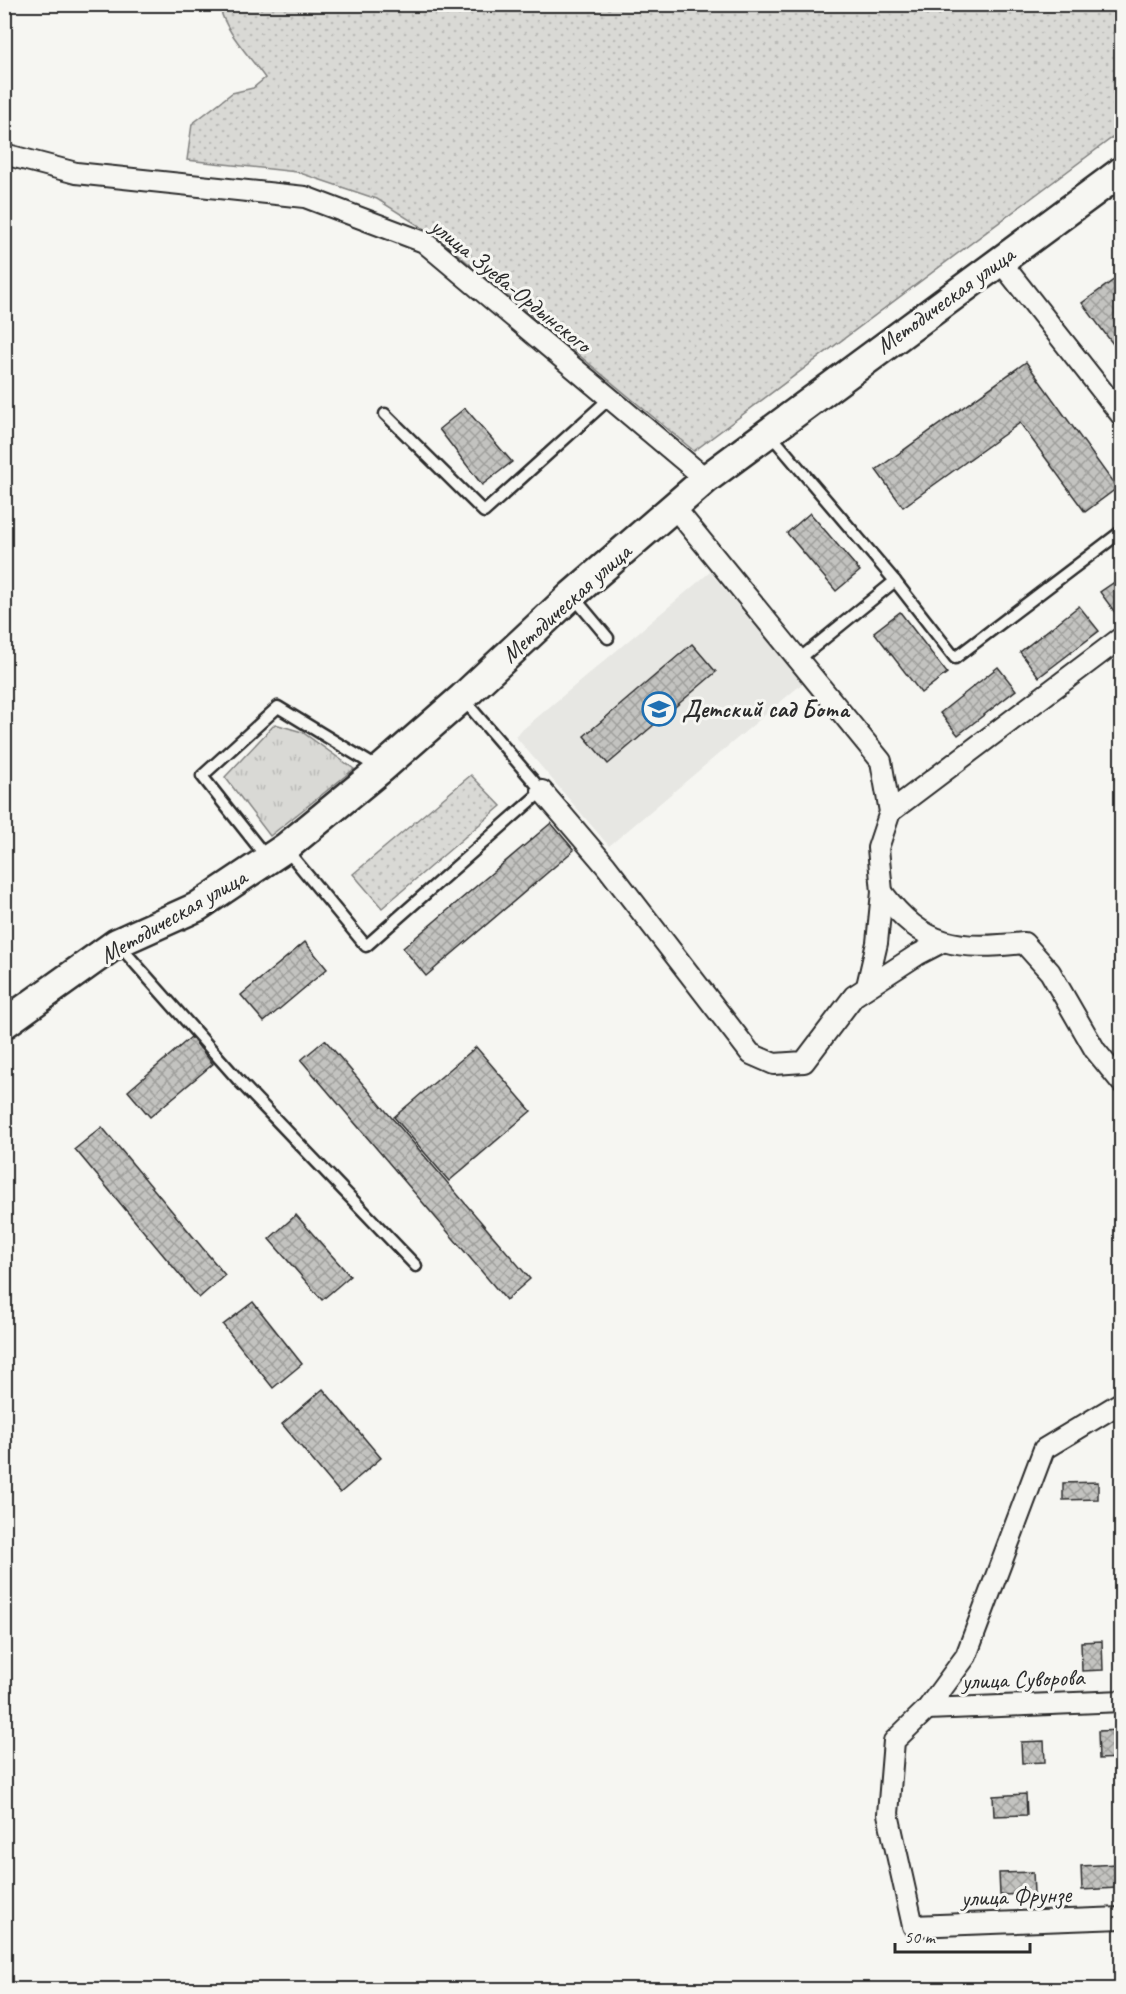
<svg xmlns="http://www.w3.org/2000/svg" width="1126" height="1994" viewBox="0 0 1126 1994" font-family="Caveat,sans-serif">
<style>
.built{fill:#e7e7e3}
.grass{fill:url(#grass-tufts);stroke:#828280;stroke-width:1.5}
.park{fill:url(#park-dots);stroke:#828280;stroke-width:1.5}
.building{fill:url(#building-cross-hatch);stroke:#2b2b2b;stroke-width:1.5}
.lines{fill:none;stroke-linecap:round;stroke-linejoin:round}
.lane-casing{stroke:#2b2b2b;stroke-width:15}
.street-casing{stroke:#2b2b2b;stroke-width:24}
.secondary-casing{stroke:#2b2b2b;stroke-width:33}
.lane{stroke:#f6f6f2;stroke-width:10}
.street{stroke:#f6f6f2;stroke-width:20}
.secondary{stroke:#f6f6f2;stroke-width:28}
.labels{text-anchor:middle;stroke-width:6;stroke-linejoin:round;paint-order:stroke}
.street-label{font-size:24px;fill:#2b2b2b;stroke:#f6f6f2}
.poi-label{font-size:24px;font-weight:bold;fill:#2b2b2b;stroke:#f6f6f2;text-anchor:start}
</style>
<defs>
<pattern id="grass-tufts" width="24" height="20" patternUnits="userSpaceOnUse" patternTransform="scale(1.5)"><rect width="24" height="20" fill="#d9d9d5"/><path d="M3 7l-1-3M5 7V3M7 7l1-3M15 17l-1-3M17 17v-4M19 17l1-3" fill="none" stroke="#babab7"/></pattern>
<pattern id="park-dots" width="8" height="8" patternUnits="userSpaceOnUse" patternTransform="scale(1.5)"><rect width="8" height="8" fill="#d9d9d5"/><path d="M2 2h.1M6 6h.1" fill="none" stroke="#babab7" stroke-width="1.8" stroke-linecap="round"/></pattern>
<pattern id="building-cross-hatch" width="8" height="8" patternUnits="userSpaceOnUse" patternTransform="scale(1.5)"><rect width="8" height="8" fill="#c3c3c0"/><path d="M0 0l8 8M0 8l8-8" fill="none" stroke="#9f9f9c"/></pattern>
</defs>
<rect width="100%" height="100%" fill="#f6f6f2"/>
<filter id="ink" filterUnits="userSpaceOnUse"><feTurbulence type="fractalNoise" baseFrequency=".0167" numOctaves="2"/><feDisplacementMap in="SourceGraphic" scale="12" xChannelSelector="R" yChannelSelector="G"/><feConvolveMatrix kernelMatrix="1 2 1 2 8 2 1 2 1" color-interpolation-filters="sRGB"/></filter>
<g filter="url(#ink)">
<path class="built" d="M 710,572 L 803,683 L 609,846 L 515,736 Z"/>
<path class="grass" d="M 275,724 L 302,732 L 354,769 L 270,836 L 225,777 Z"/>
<g class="park">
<path d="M 219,5 L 1121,5 L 1121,131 L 694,451 L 437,237 L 377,199 L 297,172 L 187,160 L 192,124 L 232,93 L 253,88 L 265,78 C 249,55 225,32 219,5 Z"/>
<path d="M 471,775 L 501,806 L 382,908 L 353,874 Z"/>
</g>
<g class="building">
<path d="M 1122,274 L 1122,356 L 1082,303 Z"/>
<path d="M 1026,362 L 1117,488 L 1085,512 L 1020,423 L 903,507 L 876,470 Z"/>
<path d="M 465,408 L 512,462 L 482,485 L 439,429 Z"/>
<path d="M 810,513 L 860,571 L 836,591 L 787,533 Z"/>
<path d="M 1122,577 L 1122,616 L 1119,618 L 1100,592 Z"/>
<path d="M 1079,606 L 1099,631 L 1039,677 L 1020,652 Z"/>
<path d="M 900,612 L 947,673 L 921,693 L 874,632 Z"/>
<path d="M 692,644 L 716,672 L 608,764 L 584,736 Z"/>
<path d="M 998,667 L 1016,690 L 958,735 L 940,713 Z"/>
<path d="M 551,823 L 574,850 L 426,976 L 403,948 Z"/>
<path d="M 305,942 L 327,969 L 264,1022 L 241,995 Z"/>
<path d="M 191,1037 L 213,1064 L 150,1117 L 128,1091 Z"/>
<path d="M 325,1040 L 530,1279 L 506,1300 L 301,1060 Z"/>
<path d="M 476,1047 L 531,1111 L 449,1181 L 394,1117 Z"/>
<path d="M 102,1127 L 225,1275 L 199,1298 L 75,1149 Z"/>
<path d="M 296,1215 L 350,1276 L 322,1300 L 269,1239 Z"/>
<path d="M 253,1302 L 302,1364 L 273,1388 L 223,1325 Z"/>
<path d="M 323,1389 L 381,1458 L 340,1493 L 282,1424 Z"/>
<path d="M 1098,1482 L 1098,1499 L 1063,1500 L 1063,1483 Z"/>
<path d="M 1102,1641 L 1103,1670 L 1082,1671 L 1081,1642 Z"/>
<path d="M 1121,1730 L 1122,1758 L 1099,1759 L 1098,1731 Z"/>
<path d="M 1044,1741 L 1045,1762 L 1022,1763 L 1021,1742 Z"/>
<path d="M 1026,1794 L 1027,1815 L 994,1816 L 993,1796 Z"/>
<path d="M 1116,1864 L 1117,1888 L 1082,1890 L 1081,1866 Z"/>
<path d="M 1033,1872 L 1034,1894 L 1000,1895 L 999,1873 Z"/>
</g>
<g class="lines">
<g class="lane-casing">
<g id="lane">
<path d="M 385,414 L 484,512 L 610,398"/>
<path d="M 770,434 L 895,581 L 955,658 L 1122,531"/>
<path d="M 572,595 L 608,638"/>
<path d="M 798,660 L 895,581"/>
<path d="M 285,848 L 366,946 L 542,791 L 463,699"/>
<path d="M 267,858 L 202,776 L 278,707 L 380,769"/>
<path d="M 118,944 L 241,1083 L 416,1266"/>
</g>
</g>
<g class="street-casing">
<g id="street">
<path d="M 4,154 L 76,173 L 305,197 L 424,242 L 706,479"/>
<path d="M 1000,261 L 1122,416"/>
<path d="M 674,507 L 881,761 L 890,812 L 878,848 L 882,892 L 877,943 L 867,986"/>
<path d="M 542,791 L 606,866 L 751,1054 L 774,1064 L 804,1062 L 854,996 L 917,955 L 942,942"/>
<path d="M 890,812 L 1122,637"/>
<path d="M 882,892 C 924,948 958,950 1024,943 L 1050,972 L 1095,1050 L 1122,1083"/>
<path d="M 1122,1402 L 1044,1449 L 966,1656 L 927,1709 L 894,1741 L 888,1814 L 913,1926 L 1122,1918"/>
<path d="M 927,1709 L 1122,1701"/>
</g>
</g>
<g class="secondary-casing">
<path id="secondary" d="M 4,1024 L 117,943 L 197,907 L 285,848 L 381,769 L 462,698 L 572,595 L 706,479 L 1122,171"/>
</g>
<use href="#lane" class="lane"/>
<use href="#street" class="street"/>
<use href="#secondary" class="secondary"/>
</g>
</g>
<defs>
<g id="school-ring" transform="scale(1.725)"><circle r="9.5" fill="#f6f6f2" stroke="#1f6fb2" stroke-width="1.5"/><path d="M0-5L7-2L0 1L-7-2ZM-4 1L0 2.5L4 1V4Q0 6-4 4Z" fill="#1f6fb2"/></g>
</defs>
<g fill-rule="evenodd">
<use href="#school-ring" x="659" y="709"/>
</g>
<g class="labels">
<g class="street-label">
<text transform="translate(511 285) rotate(39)" y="8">улица Зуева-Ордынского</text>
<text transform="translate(945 300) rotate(-36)" y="8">Методическая улица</text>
<text transform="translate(566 603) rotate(-42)" y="8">Методическая улица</text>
<text transform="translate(173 916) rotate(-30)" y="8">Методическая улица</text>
<text transform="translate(1023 1679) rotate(-2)" y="8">улица Суворова</text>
<text transform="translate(1016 1896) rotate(-2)" y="8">улица Фрунзе</text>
</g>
<g class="poi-label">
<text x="682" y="717">Детский сад Бота</text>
</g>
</g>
<rect width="1126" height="1994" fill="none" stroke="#f6f6f2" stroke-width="24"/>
<rect x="12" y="12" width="1102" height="1970" fill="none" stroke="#2b2b2b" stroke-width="2" filter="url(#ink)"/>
<path d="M895 1943v9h135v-9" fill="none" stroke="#2b2b2b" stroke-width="3"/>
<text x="904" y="1943" font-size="18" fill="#2b2b2b" stroke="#f6f6f2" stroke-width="4.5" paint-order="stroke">50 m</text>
</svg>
